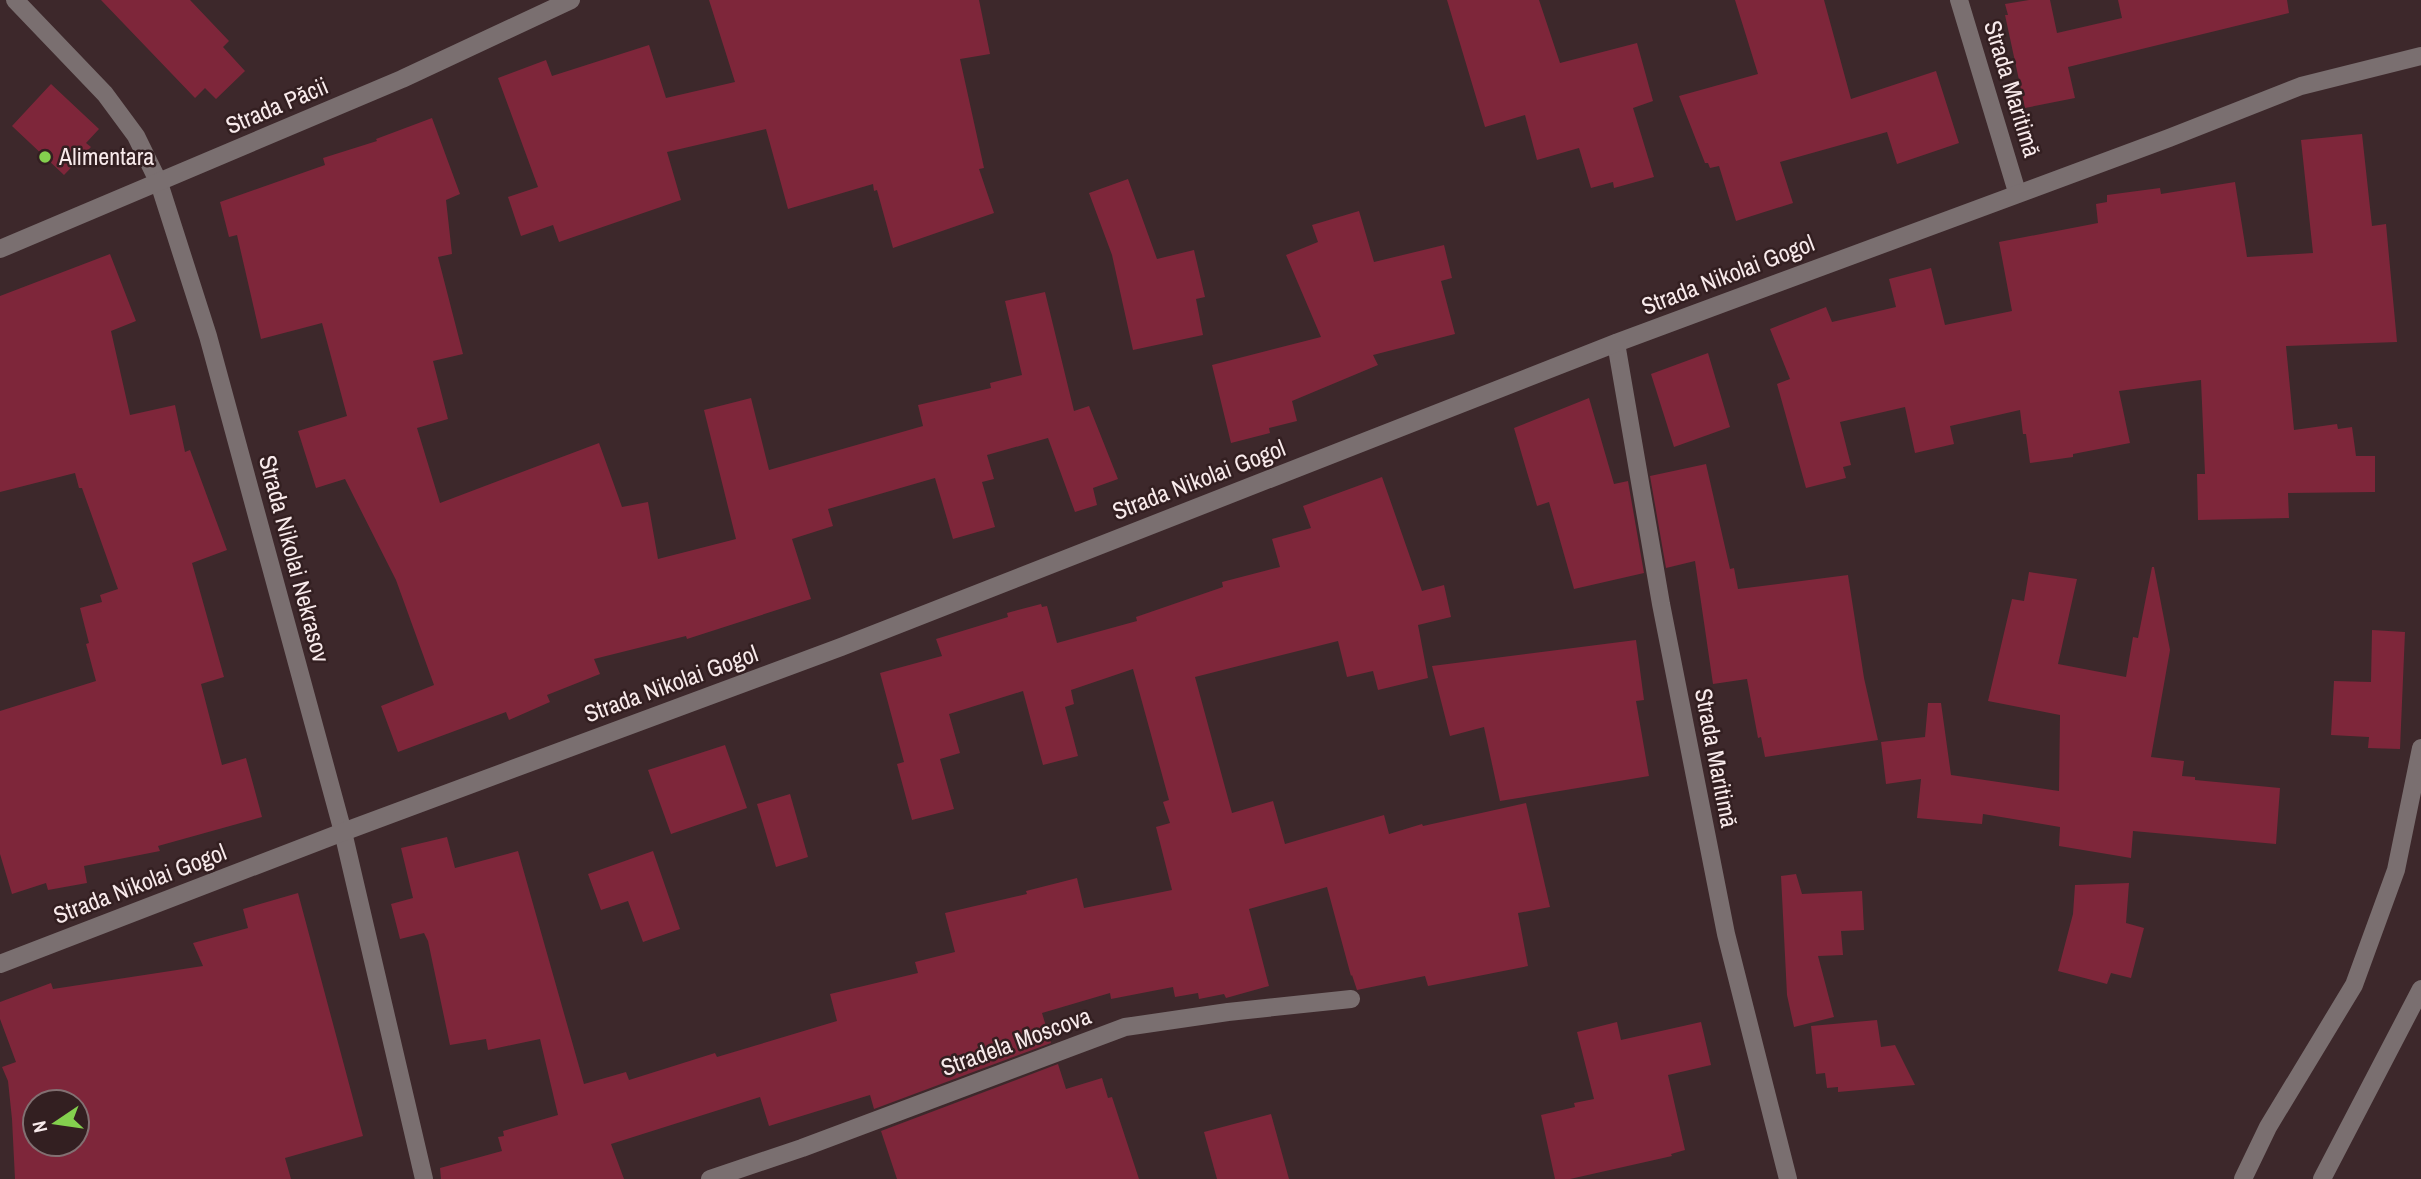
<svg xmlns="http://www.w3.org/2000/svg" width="2421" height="1179" viewBox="0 0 2421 1179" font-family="'Archivo Narrow',sans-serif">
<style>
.building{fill:#7e263a;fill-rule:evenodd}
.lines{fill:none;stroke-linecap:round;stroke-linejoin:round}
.minor{stroke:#7a6f70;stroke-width:18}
.poi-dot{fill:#84d04e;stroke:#331f21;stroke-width:2.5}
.labels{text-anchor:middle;stroke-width:5;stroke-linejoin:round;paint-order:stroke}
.street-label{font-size:24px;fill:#f8eaeb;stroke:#331f21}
.poi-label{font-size:24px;fill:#f8eaeb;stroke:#331f21;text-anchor:start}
</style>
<rect width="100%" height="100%" fill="#3d282b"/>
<g class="building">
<path d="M 101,0 L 190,0 L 229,41 L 223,47 L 245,71 L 216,99 L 205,88 L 195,98 Z"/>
<path d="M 709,0 L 979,0 L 990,54 L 960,59 L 984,168 L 979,169 L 994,213 L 893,248 L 877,190 L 874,191 L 873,184 L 788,209 L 766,129 L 667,152 L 681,200 L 559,242 L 553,225 L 521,236 L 508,197 L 538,187 L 498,78 L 546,60 L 552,76 L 649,45 L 666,98 L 735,82 Z"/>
<path d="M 1447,0 L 1539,0 L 1560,63 L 1637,43 L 1653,101 L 1633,108 L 1654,177 L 1614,188 L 1613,182 L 1591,188 L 1579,148 L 1537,160 L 1525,115 L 1485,127 Z"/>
<path d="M 1735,0 L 1824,0 L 1851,99 L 1936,71 L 1959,143 L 1897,164 L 1887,132 L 1780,162 L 1793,203 L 1736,221 L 1719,166 L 1710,168 L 1708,163 L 1705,163 L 1679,96 L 1758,74 Z"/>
<path d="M 2029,0 L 2050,0 L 2057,33 L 2122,18 L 2118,0 L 2287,0 L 2289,13 L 2068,67 L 2075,98 L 2025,108 L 2005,15 L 2008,15 L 2005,4 Z"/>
<path d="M 51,84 L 99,129 L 86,143 L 91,147 L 64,175 L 12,126 Z"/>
<path d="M 432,118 L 460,194 L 446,200 L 452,254 L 438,257 L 463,354 L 433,361 L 448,419 L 417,428 L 440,503 L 599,443 L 622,507 L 648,502 L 658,559 L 736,539 L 704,410 L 751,398 L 769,470 L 923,426 L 918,405 L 991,388 L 990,383 L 1022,375 L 1005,301 L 1045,292 L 1074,411 L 1089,406 L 1118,479 L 1093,488 L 1097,505 L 1075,512 L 1048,438 L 987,455 L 994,479 L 982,482 L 995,527 L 953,539 L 935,478 L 828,509 L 833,526 L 792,539 L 811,599 L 687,639 L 686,636 L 594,659 L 600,674 L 547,695 L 550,702 L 509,720 L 506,712 L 398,752 L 381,706 L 434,685 L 396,580 L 345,479 L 316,488 L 298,431 L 347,416 L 322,323 L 261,339 L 237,235 L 229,237 L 220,202 L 325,165 L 323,158 L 377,141 L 376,139 Z"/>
<path d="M 2362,134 L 2372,226 L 2386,224 L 2397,342 L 2286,346 L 2294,430 L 2337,424 L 2338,429 L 2352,427 L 2356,456 L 2375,456 L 2375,492 L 2288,493 L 2289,518 L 2198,520 L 2197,474 L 2205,474 L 2201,380 L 2119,391 L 2130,443 L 2073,454 L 2073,457 L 2030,463 L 2026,434 L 2023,434 L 2020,410 L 1950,426 L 1954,444 L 1915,453 L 1905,407 L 1840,422 L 1851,465 L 1843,467 L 1846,478 L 1806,488 L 1777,384 L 1790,379 L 1770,329 L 1826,307 L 1832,322 L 1896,307 L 1889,279 L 1931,268 L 1945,325 L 2012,311 L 1999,242 L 2098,223 L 2096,204 L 2107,202 L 2107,195 L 2160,188 L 2161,194 L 2235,182 L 2247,257 L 2313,253 L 2301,140 Z"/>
<path d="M 1128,179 L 1157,259 L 1194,250 L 1205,297 L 1196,299 L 1203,335 L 1133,350 L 1112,255 L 1089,193 Z"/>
<path d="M 1359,211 L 1374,262 L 1444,245 L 1452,278 L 1441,281 L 1455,334 L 1373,355 L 1378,365 L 1292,401 L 1297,421 L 1269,428 L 1270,433 L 1231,443 L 1212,365 L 1321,337 L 1286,255 L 1318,242 L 1312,225 Z"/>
<path d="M 110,254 L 136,321 L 111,331 L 130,415 L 175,405 L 185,452 L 190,450 L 227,550 L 192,563 L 224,677 L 201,684 L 222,765 L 246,758 L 262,817 L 158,846 L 160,851 L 84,866 L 87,883 L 48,890 L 46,883 L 12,894 L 0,854 L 0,711 L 96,681 L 86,644 L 89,643 L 80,608 L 102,602 L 100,595 L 118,589 L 82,488 L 79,488 L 75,473 L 0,492 L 0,296 Z"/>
<path d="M 1708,353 L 1730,427 L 1674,447 L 1651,374 Z"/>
<path d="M 1589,398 L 1614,484 L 1628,481 L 1644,573 L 1574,589 L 1549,502 L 1537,506 L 1514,428 Z"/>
<path d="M 1706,464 L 1730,569 L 1734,568 L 1738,589 L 1848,575 L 1864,678 L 1878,740 L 1765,757 L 1761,737 L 1758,738 L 1747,679 L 1713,684 L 1695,561 L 1666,568 L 1650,476 Z"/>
<path d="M 1382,477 L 1422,591 L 1444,585 L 1451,617 L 1418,625 L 1428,678 L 1378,690 L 1373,671 L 1347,677 L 1338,641 L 1195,677 L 1232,813 L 1273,801 L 1285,844 L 1384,815 L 1389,834 L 1422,824 L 1423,826 L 1526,803 L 1550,907 L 1518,913 L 1528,966 L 1428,986 L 1425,976 L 1357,990 L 1352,975 L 1351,976 L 1327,887 L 1249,909 L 1269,986 L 1226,998 L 1224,994 L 1199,999 L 1198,993 L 1175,997 L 1173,987 L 1111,999 L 1110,993 L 1042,1013 L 1051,1043 L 874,1109 L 870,1095 L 769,1126 L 760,1097 L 611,1144 L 624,1179 L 441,1179 L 440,1168 L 502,1151 L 498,1137 L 504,1136 L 503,1131 L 558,1115 L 540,1039 L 488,1050 L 486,1039 L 450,1045 L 428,941 L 424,933 L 400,939 L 391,904 L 413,898 L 401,848 L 447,837 L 455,868 L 518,851 L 584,1084 L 626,1072 L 629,1080 L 715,1053 L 717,1057 L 837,1021 L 830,994 L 918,973 L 915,962 L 955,952 L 945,913 L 1027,894 L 1026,891 L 1077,878 L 1084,908 L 1172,890 L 1156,827 L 1170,823 L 1163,802 L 1169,800 L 1133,669 L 1071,690 L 1074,704 L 1065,707 L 1078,756 L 1043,765 L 1023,691 L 949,714 L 960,753 L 940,759 L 954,809 L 912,820 L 897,764 L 904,762 L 880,673 L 942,656 L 936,639 L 1008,617 L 1007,613 L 1041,604 L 1042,607 L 1047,606 L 1057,643 L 1137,621 L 1136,617 L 1223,587 L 1222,582 L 1280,567 L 1272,539 L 1311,528 L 1303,506 Z"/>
<path d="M 2152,567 L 2154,567 L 2170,650 L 2151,757 L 2184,761 L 2182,776 L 2195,777 L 2195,780 L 2280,788 L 2276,844 L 2133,831 L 2131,858 L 2059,846 L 2060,827 L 1983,814 L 1982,824 L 1917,818 L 1921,779 L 1886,784 L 1881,742 L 1925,737 L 1928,703 L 1941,703 L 1951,775 L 2059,791 L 2060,715 L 1988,701 L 2012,599 L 2024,601 L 2029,572 L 2077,579 L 2058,664 L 2126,677 L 2133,637 L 2138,638 Z"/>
<path d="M 2372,630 L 2405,632 L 2400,749 L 2368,748 L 2369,737 L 2331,735 L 2334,681 L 2371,682 Z"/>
<path d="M 1636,640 L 1644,700 L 1636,701 L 1649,776 L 1500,801 L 1484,727 L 1450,736 L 1432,666 Z"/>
<path d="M 725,745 L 747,808 L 671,834 L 648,770 Z"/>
<path d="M 790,794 L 808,857 L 776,867 L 757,804 Z"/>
<path d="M 653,851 L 680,929 L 643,942 L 628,901 L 601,910 L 588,874 Z"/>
<path d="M 1796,874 L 1802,894 L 1862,891 L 1864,930 L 1841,931 L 1843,955 L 1818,956 L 1834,1017 L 1794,1027 L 1787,995 L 1781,876 Z"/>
<path d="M 2129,883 L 2126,923 L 2144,928 L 2131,978 L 2111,973 L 2107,984 L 2058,971 L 2073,914 L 2075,885 Z"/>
<path d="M 298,893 L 363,1136 L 285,1158 L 291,1179 L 15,1179 L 12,1119 L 8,1081 L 2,1067 L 16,1062 L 0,1019 L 0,1002 L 51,983 L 53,989 L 203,966 L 193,943 L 248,928 L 243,909 ZM 35,1102 L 77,1102 L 77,1144 L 35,1144 Z"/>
<path d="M 1877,1020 L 1881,1047 L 1895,1045 L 1915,1085 L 1838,1092 L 1838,1087 L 1827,1088 L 1825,1073 L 1816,1074 L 1811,1026 Z"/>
<path d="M 1617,1022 L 1621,1040 L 1701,1022 L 1711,1065 L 1668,1075 L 1685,1150 L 1671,1154 L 1672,1156 L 1570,1179 L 1555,1179 L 1541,1115 L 1575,1107 L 1574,1103 L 1594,1099 L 1577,1032 Z"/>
<path d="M 1058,1064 L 1066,1089 L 1102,1078 L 1108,1098 L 1112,1097 L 1139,1179 L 897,1179 L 881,1131 Z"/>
<path d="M 1271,1114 L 1289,1179 L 1217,1179 L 1204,1132 Z"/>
</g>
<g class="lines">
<g class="minor">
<path d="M 15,0 L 105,94 L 136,136 L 159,183 L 208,336 L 343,832 L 424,1179"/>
<path d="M 1959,0 L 2017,192"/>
<path d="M 0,249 L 402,79 L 571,0"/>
<path d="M 1616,343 L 1661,604 L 1726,934 L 1788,1179"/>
<path d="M 0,964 L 343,832 L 841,647 L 1616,343 L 2169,138 L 2301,86 L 2421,56"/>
<path d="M 710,1179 L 802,1148 L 1125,1027 L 1228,1012 L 1351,999"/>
<path d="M 2243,1179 L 2268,1127 L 2354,985 L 2396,870 L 2421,748"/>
<path d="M 2322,1179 L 2421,989"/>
</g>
</g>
<circle class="poi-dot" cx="45" cy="157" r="7"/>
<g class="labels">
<g class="street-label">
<text transform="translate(2012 89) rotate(73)" y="8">Strada Maritimă</text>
<text transform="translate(277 106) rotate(-23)" y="8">Strada Păcii</text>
<text transform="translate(1728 275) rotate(-21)" y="8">Strada Nikolai Gogol</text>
<text transform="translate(1199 480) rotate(-21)" y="8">Strada Nikolai Gogol</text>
<text transform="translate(294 559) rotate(75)" y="8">Strada Nikolai Nekrasov</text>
<text transform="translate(671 684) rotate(-20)" y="8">Strada Nikolai Gogol</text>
<text transform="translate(1716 758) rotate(79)" y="8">Strada Maritimă</text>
<text transform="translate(140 884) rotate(-21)" y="8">Strada Nikolai Gogol</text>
<text transform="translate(1016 1042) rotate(-20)" y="8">Stradela Moscova</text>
</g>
<g class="poi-label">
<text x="59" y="165">Alimentara</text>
</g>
</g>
<g transform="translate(56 1123) rotate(257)"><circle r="33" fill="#331f21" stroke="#827072" stroke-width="2"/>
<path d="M0-5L12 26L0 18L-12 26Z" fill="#84d04e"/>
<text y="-10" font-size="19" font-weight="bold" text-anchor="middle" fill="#f8eaeb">N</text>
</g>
</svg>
